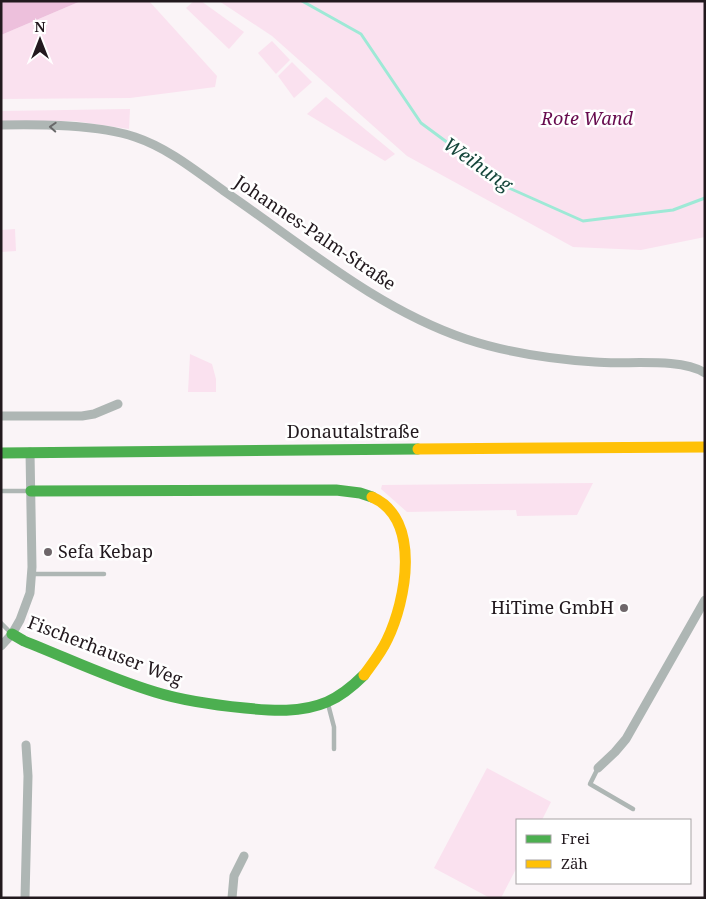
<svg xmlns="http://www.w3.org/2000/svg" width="706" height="899" viewBox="0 0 706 899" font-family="'Noto Serif',serif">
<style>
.green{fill:#fae1ef}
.forest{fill:#edc0dc}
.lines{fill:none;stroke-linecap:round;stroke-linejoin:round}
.stream{stroke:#9ee9d6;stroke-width:3}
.lane{stroke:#aeb6b4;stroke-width:4.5}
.street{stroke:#aeb6b4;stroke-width:9}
.fast{stroke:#4caf50;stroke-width:11}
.slow{stroke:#ffc107;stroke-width:11}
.oneway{stroke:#686869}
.poi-dot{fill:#6e666a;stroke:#fff;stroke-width:2}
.labels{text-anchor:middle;stroke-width:5;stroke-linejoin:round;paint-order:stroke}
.park-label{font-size:18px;font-style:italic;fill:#670b4e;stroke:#fff}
.street-label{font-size:18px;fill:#22191e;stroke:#fff}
.poi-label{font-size:18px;fill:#22191e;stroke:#fff;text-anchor:start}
.water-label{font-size:19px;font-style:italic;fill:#16473c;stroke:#fff}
</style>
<rect width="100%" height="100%" fill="#faf4f7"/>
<g class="green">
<path d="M 81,1 L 149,1 L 217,76 L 215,87 L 130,98 L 1,99 L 1,35 Z"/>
<path d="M 194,1 L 201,1 L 244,32 L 229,49 L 186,8 Z"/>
<path d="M 219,1 L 705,1 L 705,237 L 641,250 L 573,247 L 407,156 L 272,36 Z"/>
<path d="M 272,41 L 290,60 L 276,74 L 258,53 Z"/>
<path d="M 292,62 L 312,82 L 294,98 L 278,76 Z"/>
<path d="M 326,97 L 395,154 L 385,161 L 307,114 Z"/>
<path d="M 130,109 L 129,129 L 74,121 L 1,121 L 1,111 Z"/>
<path d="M 15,229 L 16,251 L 1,252 L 1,230 Z"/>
<path d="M 190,354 L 212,364 L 216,379 L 216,392 L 188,392 Z"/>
<path d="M 593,483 L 577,515 L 517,516 L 516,510 L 407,512 L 381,489 L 382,485 Z"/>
<path d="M 487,768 L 551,802 L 542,820 L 517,820 L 517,867 L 501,898 L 490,898 L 434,868 Z"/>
</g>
<path class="forest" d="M 1,1 L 81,1 L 1,35 Z"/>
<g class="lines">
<path class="stream" d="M 302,1 L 361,34 L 421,123 L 509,188 L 583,221 L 673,210 L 705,198"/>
<g class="lane">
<path d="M 1,491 L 29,491"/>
<path d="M 32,574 L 104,574"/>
<path d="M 1,623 L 11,633"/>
<path d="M 328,704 L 334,727 L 334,749"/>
<path d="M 598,768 L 590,784 L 633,809"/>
</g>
<g class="street">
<path d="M 1,125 C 39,124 100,125 135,137 C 168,148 196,171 224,191 C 302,244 375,308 466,339 C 508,353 551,359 595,362 C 625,365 680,357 705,373"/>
<path d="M 1,416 L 82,416 L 94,414 L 118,404"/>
<path d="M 1,646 L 12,634 L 20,620 L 30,593 L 32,567 L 30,452"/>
<path d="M 598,768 L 615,752 L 626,739 L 705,600"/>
<path d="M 25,898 L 28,776 L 26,745"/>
<path d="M 232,898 L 234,876 L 244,856"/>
</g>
<g class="fast">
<path d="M 1,453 L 418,449"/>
<path d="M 31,491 L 336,490 L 360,493 L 372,497"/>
<path d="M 12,634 L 24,641 C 67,658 111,679 155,692 C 184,701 214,705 245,708 C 272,711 301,713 327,702 C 341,696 353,686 364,675"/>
</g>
<g class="slow">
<path d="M 418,449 L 705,447"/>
<path d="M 364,675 C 372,664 381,653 387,640 C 406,601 422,519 372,497"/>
</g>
</g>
<defs><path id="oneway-chevron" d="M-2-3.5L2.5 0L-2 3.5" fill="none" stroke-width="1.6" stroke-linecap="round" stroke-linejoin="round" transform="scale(1.25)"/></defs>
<use class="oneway" href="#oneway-chevron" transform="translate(53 127) rotate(-177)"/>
<g class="poi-dot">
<circle cx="48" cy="552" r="5"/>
<circle cx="624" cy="608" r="5"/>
</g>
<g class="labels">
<g class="park-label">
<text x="587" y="125">Rote Wand</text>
</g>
<g class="street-label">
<text transform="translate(315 233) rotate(34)" y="6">Johannes-Palm-Straße</text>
<text x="353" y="438">Donautalstraße</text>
<text transform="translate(105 651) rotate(21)" y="6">Fischerhauser Weg</text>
</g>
<g class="poi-label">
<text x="58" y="558">Sefa Kebap</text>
<text x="614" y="614" text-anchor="end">HiTime GmbH</text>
</g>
<g class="water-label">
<text transform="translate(478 164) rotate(35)" y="7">Weihung</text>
</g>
</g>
<rect width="706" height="899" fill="none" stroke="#22191e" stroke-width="5"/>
<rect x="516" y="819" width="175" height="65" fill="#ffffff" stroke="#a7a3a5"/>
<rect x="526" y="835" width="25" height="8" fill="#4caf50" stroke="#a7a3a5"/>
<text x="561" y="844" font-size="15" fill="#22191e">Frei</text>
<rect x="526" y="860" width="25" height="8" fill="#ffc107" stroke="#a7a3a5"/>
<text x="561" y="869" font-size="15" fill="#22191e">Zäh</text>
<g transform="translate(40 40)" stroke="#ffffff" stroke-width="4" paint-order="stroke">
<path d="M0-4L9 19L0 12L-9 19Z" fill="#22191e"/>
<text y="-8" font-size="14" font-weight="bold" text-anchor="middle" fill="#22191e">N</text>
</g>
</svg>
